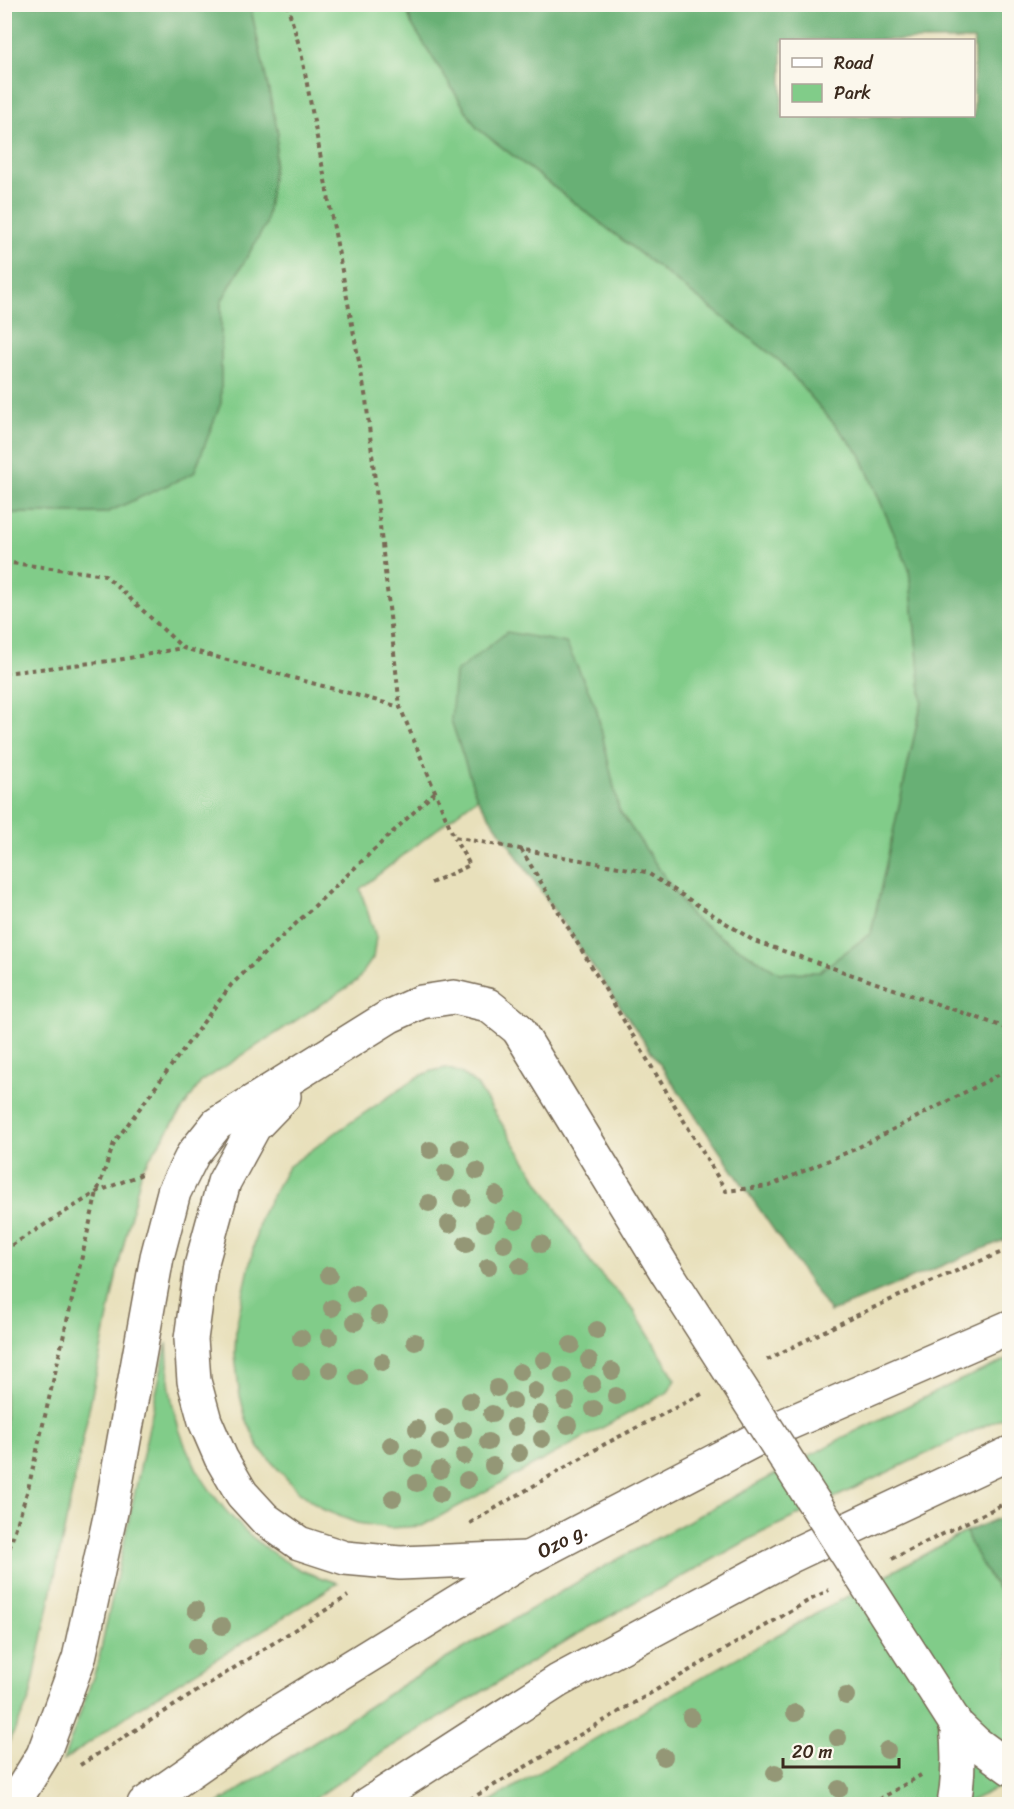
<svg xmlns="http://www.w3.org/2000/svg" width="1014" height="1809" viewBox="0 0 1014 1809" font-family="Sriracha,sans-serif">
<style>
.green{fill:#81cc89;stroke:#5e7b54;stroke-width:1.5}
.forest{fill:#68b075;stroke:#526d4a;stroke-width:1.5;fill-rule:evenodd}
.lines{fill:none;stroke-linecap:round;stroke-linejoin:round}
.minor-casing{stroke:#786a55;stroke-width:36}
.primary-casing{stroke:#786a55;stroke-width:36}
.path{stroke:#786a55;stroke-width:4;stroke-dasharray:4.5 4.5;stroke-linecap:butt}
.minor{stroke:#fff;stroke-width:33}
.primary{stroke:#fff;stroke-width:33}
.minor-bridge-casing{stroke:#786a55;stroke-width:36;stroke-linecap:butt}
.minor-bridge{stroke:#fff;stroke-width:33}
.tree{fill:#949776}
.labels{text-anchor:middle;stroke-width:6;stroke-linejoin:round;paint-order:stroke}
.street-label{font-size:20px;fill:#3b2a1e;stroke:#fbf7ec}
</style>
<rect width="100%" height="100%" fill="#fbf7ec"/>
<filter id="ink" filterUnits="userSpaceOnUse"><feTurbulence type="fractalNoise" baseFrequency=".0167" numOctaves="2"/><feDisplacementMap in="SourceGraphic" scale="12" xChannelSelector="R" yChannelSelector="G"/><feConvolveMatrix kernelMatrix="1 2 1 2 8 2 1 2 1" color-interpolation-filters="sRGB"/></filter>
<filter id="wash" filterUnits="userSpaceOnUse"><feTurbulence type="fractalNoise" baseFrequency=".008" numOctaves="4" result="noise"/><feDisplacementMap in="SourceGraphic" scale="24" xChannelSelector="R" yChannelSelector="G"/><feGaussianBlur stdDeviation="1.35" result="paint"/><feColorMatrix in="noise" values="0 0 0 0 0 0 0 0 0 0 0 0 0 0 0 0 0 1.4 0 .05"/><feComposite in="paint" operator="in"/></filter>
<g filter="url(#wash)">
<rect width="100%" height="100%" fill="#e8e0bb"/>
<g class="green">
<path d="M 250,5 L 406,5 L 411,23 L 477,128 L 781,362 L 860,454 L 909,569 L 922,701 L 871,933 L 819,972 L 779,973 L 724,940 L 691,916 L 619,810 L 596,707 L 451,720 L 477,798 L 360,889 L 376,937 L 373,958 L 357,981 L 201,1082 L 142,1169 L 117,1272 L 30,1698 L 5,1751 L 5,513 L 106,513 L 221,403 L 221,302 L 266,224 L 278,133 Z"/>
<path d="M 446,1068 L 461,1073 L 477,1085 L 592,1265 L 633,1309 L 676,1380 L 668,1392 L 422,1526 L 390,1528 L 357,1523 L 324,1510 L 297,1490 L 259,1448 L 245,1416 L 239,1391 L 235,1354 L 236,1327 L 260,1218 L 288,1167 L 338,1131 L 418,1077 L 432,1071 Z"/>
<path d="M 167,1343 C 168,1358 168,1374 170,1389 C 180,1465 232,1534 299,1569 C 311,1575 326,1579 338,1583 L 141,1706 L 63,1761 L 98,1663 Z"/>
<path d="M 1009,1359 L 1009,1414 L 761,1533 L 574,1636 L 386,1750 L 307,1804 L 217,1804 L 410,1680 L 598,1570 L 846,1436 L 956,1382 Z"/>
<path d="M 966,1532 L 972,1547 L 991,1580 L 1009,1604 L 1009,1782 L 964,1804 L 486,1804 C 643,1708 804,1619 966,1532 Z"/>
</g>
<g class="forest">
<path d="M 4,5 L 250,5 L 278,133 L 266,224 L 221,302 L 221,403 L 194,473 L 106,513 L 5,513 Z"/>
<path d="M 406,5 L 1009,5 L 1009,1238 L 830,1312 L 477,798 L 451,720 L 455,673 L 507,632 L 566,643 L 596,707 L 619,810 L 691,916 L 725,940 L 780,973 L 819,972 L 871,933 L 922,701 L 909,569 L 860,454 L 781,362 L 477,128 L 411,23 ZM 782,40 L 974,40 L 974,116 L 782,116 Z"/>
<path d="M 1009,1514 L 1009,1604 C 992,1581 976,1559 966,1532 Z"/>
</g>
</g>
<g filter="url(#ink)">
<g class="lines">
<g class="minor-casing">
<g id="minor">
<path d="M 518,1029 L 667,1273"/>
<path d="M 956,1724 L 976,1743 L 1010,1768"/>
<path d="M 954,1804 C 959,1777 959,1752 956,1724"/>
</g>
</g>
<g class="primary-casing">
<g id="primary">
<path d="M 284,1096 L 254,1127 L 224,1182 L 201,1266 L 191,1339 L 194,1381 L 205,1421 L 221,1458 L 242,1494 L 265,1519 L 299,1543 L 345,1558 L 400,1563 L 526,1558"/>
<path d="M 13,1804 L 43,1755 L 79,1658 L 111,1512 L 157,1257 L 174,1192 L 193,1154 L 217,1124 L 390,1016 L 421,1002 L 454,997 L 488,1005 L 518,1029"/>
<path id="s1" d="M 144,1804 L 263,1721 L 528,1558 L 780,1427 L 1010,1327"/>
<path d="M 368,1804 L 558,1681 L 793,1555 L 1010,1453"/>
</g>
</g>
<g class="path">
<path d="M 287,4 L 301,52 L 366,399 L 400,707 L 454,837 L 646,872 L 754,941 L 1010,1029"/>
<path d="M 4,562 L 105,575 L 183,648 L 400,707"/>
<path d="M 4,673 L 118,660 L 182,648"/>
<path d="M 521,849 L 726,1191 L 769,1186 L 855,1149 L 1010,1069"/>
<path d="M 431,883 L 470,865 L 454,838"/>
<path d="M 4,1250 L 97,1192 L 142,1174"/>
<path d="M 767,1360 C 846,1319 927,1282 1010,1249"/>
<path d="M 470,1523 L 605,1444 L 702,1394"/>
<path d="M 892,1559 L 1010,1501"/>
<path d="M 4,1565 L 28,1489 L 97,1192 L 114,1143 L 231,985 L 435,792"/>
<path d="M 80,1765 L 348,1596"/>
<path d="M 462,1804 L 806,1602 L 829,1590"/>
<path d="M 871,1804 L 921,1775"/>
</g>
<use href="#minor" class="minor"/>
<use href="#primary" class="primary"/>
<g class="minor-bridge-casing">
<path id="minor-bridge" d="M 667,1273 L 956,1724"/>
</g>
<use href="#minor-bridge" class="minor-bridge"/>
</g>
<g class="tree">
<circle cx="460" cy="1148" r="9"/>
<circle cx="430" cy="1150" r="9"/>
<circle cx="477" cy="1171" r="9"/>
<circle cx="446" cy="1173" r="9"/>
<circle cx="496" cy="1195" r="9"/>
<circle cx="462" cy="1198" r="9"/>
<circle cx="429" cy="1203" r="9"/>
<circle cx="516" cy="1220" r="9"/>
<circle cx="485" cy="1223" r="9"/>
<circle cx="449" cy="1224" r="9"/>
<circle cx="466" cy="1244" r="9"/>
<circle cx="504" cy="1244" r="9"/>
<circle cx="541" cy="1244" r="9"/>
<circle cx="520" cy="1266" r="9"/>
<circle cx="488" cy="1267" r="9"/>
<circle cx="329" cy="1275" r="9"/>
<circle cx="355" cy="1294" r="9"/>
<circle cx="332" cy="1308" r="9"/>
<circle cx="379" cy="1315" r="9"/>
<circle cx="355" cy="1322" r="9"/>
<circle cx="597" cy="1330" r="9"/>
<circle cx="329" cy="1337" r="9"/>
<circle cx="301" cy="1338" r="9"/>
<circle cx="415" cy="1342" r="9"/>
<circle cx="571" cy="1345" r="9"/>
<circle cx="544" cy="1360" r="9"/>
<circle cx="589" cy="1360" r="9"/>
<circle cx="382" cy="1362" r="9"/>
<circle cx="330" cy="1370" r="9"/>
<circle cx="612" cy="1371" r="9"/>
<circle cx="301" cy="1372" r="9"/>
<circle cx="520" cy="1372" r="9"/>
<circle cx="563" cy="1376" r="9"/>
<circle cx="358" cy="1377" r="9"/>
<circle cx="592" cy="1384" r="9"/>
<circle cx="497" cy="1388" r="9"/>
<circle cx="535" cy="1391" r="9"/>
<circle cx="616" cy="1396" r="9"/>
<circle cx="470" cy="1401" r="9"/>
<circle cx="513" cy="1401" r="9"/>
<circle cx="566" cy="1401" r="9"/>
<circle cx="594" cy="1409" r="9"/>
<circle cx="492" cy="1414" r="9"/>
<circle cx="540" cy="1414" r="9"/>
<circle cx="444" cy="1417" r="9"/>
<circle cx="568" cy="1425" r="9"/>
<circle cx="515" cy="1427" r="9"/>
<circle cx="417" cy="1429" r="9"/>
<circle cx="463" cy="1430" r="9"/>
<circle cx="542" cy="1439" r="9"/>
<circle cx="440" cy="1442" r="9"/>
<circle cx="488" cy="1442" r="9"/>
<circle cx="391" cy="1445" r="9"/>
<circle cx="519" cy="1453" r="9"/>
<circle cx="464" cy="1456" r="9"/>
<circle cx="413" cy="1458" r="9"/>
<circle cx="493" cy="1466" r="9"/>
<circle cx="440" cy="1470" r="9"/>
<circle cx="467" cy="1480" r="9"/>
<circle cx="417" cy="1483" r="9"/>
<circle cx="440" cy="1494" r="9"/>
<circle cx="393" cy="1498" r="9"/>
<circle cx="196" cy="1610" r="9"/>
<circle cx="222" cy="1626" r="9"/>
<circle cx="197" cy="1646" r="9"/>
<circle cx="846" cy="1696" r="9"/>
<circle cx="795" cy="1713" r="9"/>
<circle cx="691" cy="1717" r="9"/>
<circle cx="838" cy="1738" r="9"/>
<circle cx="887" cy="1750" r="9"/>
<circle cx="664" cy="1757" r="9"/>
<circle cx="775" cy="1773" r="9"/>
<circle cx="839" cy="1789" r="9"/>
</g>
</g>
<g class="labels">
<g class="street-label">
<text dy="7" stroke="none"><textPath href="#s1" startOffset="495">Ozo g.</textPath></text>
</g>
</g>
<rect width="1014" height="1809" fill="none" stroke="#fbf7ec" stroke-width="24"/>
<rect x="780" y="39" width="195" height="78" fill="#fbf7ec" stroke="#aea59a" stroke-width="1.5"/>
<rect x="792" y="58" width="30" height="9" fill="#ffffff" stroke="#aea59a" stroke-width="1.5"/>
<text x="834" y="69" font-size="18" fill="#3b2a1e">Road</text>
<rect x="792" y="84" width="30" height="18" fill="#81cc89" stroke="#aea59a" stroke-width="1.5"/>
<text x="834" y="99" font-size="18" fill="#3b2a1e">Park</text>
<path d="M783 1758v9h116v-9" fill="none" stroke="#3b2a1e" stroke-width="3"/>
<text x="792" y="1758" font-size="18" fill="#3b2a1e" stroke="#fbf7ec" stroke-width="4.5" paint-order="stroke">20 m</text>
</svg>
